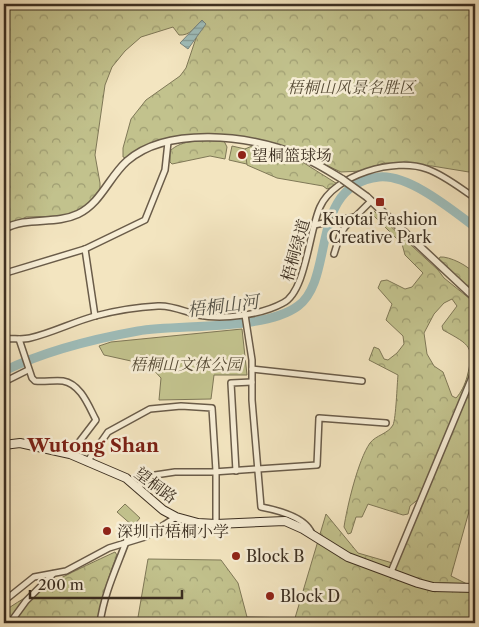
<svg xmlns="http://www.w3.org/2000/svg" width="479" height="627" viewBox="0 0 479 627" font-family="'Libre Caslon Text','Noto Serif SC',serif">
<style>
.green{fill:#c2c28d;stroke:#7f7857}
.forest{fill:url(#forest-crowns);stroke:#7f7857;fill-rule:evenodd}
.water{fill:url(#water-rules);stroke:#77847d}
.lines{fill:none;stroke-linecap:round;stroke-linejoin:round}
.river{stroke:#9ebdba;stroke-width:9}
.minor-casing{stroke:#6a5c49;stroke-width:8}
.tertiary-casing{stroke:#6a5c49;stroke-width:9}
.secondary-casing{stroke:#3c2f21;stroke-width:10}
.minor{stroke:#f7eed6;stroke-width:5}
.tertiary{stroke:#f7eed6;stroke-width:6}
.secondary{stroke:#f7eed6;stroke-width:8}
.tertiary-bridge-casing{stroke:#6a5c49;stroke-width:9;stroke-linecap:butt}
.tertiary-bridge{stroke:#f7eed6;stroke-width:6}
.poi-dot{fill:#8f2418;stroke:#f7eed6;stroke-width:2}
.labels{text-anchor:middle;stroke-width:5;stroke-linejoin:round;paint-order:stroke}
.park-label{font-size:16px;font-style:italic;fill:#574c37;stroke:#f7eed6}
.poi-label{font-size:16px;fill:#3c2f21;stroke:#f7eed6;text-anchor:start}
.street-label{font-size:16px;fill:#3c2f21;stroke:#f7eed6}
.water-label{font-size:18px;font-style:italic;fill:#545247;stroke:#f7eed6}
.quarter-label{font-size:19px;font-weight:bold;fill:#7a1f14;stroke:#f7eed6}
</style>
<defs>
<pattern id="forest-crowns" width="20" height="18" patternUnits="userSpaceOnUse" patternTransform="scale(1.25)"><rect width="20" height="18" fill="#c2c28d"/><path d="M2 6a3 3 0 1 1 6 0M12 15a3 3 0 1 1 6 0" fill="none" stroke="#9f9e73"/></pattern>
<pattern id="water-rules" width="6" height="5" patternUnits="userSpaceOnUse" patternTransform="scale(1.25)"><rect width="6" height="5" fill="#9ebdba"/><path d="M0 2.5h6" fill="none" stroke="#829a97"/></pattern>
</defs>
<rect width="100%" height="100%" fill="#f3e5c0"/>
<filter id="stains"><feTurbulence type="fractalNoise" baseFrequency=".004" numOctaves="4"/><feColorMatrix values="0 0 0 0 .2 0 0 0 0 .09 0 0 0 0 .02 0 0 0 .5 -.17"/></filter>
<radialGradient id="worn" r=".72"><stop offset=".6" stop-color="#630" stop-opacity="0"/><stop offset="1" stop-color="#630" stop-opacity=".3"/></radialGradient>
<g class="green">
<path d="M 232,146 L 254,151 L 251,165 L 229,160 Z"/>
<path d="M 242,329 L 247,375 L 214,375 L 211,399 L 159,400 L 161,378 L 149,365 L 104,355 L 99,346 L 111,342 Z"/>
<path d="M 125,504 L 140,518 L 133,526 L 117,512 Z"/>
</g>
<g class="forest">
<path d="M 4,4 L 475,4 L 475,173 L 432,166 L 384,163 L 362,171 L 341,172 L 284,146 L 216,134 L 164,141 L 126,158 L 123,157 L 123,148 L 131,119 L 146,100 L 180,76 L 186,68 L 202,20 C 195,27 190,36 179,35 L 173,27 L 141,37 L 125,51 L 112,67 L 105,85 L 95,155 L 100,183 L 100,193 L 91,204 L 70,216 L 26,217 L 4,228 Z"/>
<path d="M 218,140 L 224,141 L 227,147 L 225,159 L 210,156 L 172,164 L 170,162 L 170,151 C 182,139 202,141 218,140 Z"/>
<path d="M 252,146 L 296,158 L 339,185 L 327,189 L 323,186 L 277,178 L 247,165 L 245,149 Z"/>
<path d="M 374,211 L 438,270 L 444,278 L 475,303 L 475,367 L 421,497 L 410,506 L 408,514 L 403,515 L 368,504 L 362,517 L 356,517 L 351,533 L 348,534 L 344,527 C 347,507 358,460 370,443 C 376,435 388,434 393,425 C 396,418 397,385 398,375 L 369,360 L 374,347 L 379,349 L 384,359 L 388,360 L 397,353 L 404,344 L 403,336 L 386,320 L 392,304 L 378,288 L 381,281 L 387,280 L 405,289 L 412,287 L 423,273 L 405,255 L 402,244 L 371,213 ZM 452,299 L 457,306 L 442,326 L 443,330 C 470,345 475,346 467,377 C 465,384 461,393 456,398 L 452,396 L 443,372 L 434,366 L 427,354 L 424,333 L 434,314 L 444,303 Z"/>
<path d="M 440,257 C 449,256 470,266 475,275 C 477,280 475,289 475,295 L 437,262 Z"/>
<path d="M 475,378 L 475,490 L 451,576 L 475,588 L 475,623 L 137,623 L 148,559 L 221,560 L 238,583 L 247,617 L 295,618 L 326,514 L 358,553 L 396,564 Z"/>
<path d="M 115,552 L 117,555 C 107,579 103,599 97,623 L 4,623 L 4,611 C 40,587 76,570 115,552 Z"/>
</g>
<path class="water" d="M 202,20 L 206,24 L 188,49 L 180,43 Z"/>
<g class="lines">
<path class="river" d="M 4,371 C 45,351 93,339 138,331 C 181,324 264,331 298,306 C 336,278 308,185 379,177 C 409,174 452,210 475,227"/>
<g class="minor-casing">
<g id="minor">
<path d="M 314,225 L 354,217"/>
<path d="M 85,249 L 95,316"/>
<path d="M 334,254 L 340,235 L 345,227 L 371,201"/>
<path d="M 4,271 L 9,272 L 85,249 L 145,220 L 165,170 L 168,142"/>
<path d="M 245,315 L 252,360 L 252,400 L 261,507 C 277,510 306,517 312,534"/>
<path d="M 4,339 C 12,338 22,340 30,338 C 52,333 73,322 95,316 C 114,311 138,307 158,306 C 172,305 185,312 198,315 C 223,320 261,315 283,303 C 306,292 309,231 320,207 C 334,175 395,157 427,169 C 444,175 460,188 475,198"/>
<path d="M 19,339 L 32,378 L 35,381 C 44,382 55,380 63,381 C 81,384 89,407 96,420 L 70,454"/>
<path d="M 252,369 L 362,381"/>
<path d="M 4,382 L 28,370"/>
<path d="M 87,462 L 108,432 L 150,409 L 181,406 L 212,408 L 216,471 L 216,524"/>
<path d="M 236,471 L 231,383 L 252,382"/>
<path d="M 137,487 L 155,475 L 175,472 L 213,472 L 317,465 L 319,418 L 386,423"/>
<path d="M 391,572 L 475,370"/>
<path d="M 4,601 L 34,577 L 66,571 L 109,548 L 145,537 L 176,517"/>
<path d="M 10,623 L 26,601 L 53,574"/>
<path d="M 100,623 C 104,594 116,569 126,542"/>
</g>
</g>
<g class="tertiary-casing">
<g id="tertiary">
<path d="M 367,197 L 475,298"/>
<path d="M 4,229 C 27,216 55,225 78,214 C 101,203 109,177 127,161 C 167,126 250,135 295,154 C 312,160 327,170 342,179"/>
</g>
</g>
<g class="secondary-casing">
<path id="secondary" d="M 4,445 L 20,443 L 70,454 L 126,478 L 163,510 L 176,517 L 198,523 L 216,524 L 285,521 L 303,529 L 348,557 L 418,583 L 433,587 L 475,588"/>
</g>
<use href="#minor" class="minor"/>
<use href="#tertiary" class="tertiary"/>
<use href="#secondary" class="secondary"/>
<g class="tertiary-bridge-casing">
<path id="tertiary-bridge" d="M 342,179 L 367,197"/>
</g>
<use href="#tertiary-bridge" class="tertiary-bridge"/>
</g>
<g class="poi-dot">
<circle cx="242" cy="155" r="5"/>
<rect x="375" y="197" width="10" height="10" rx="2.5"/>
<circle cx="107" cy="531" r="5"/>
<circle cx="236" cy="556" r="5"/>
<circle cx="270" cy="596" r="5"/>
</g>
<g class="labels">
<g class="park-label">
<text x="351" y="93">梧桐山风景名胜区</text>
<text x="186" y="370">梧桐山文体公园</text>
</g>
<g class="poi-label">
<text x="252" y="161">望桐篮球场</text>
<text x="380" y="225" text-anchor="middle">Kuotai Fashion<tspan x="380" dy="18">Creative Park</tspan></text>
<text x="117" y="537">深圳市梧桐小学</text>
<text x="246" y="562">Block B</text>
<text x="280" y="602">Block D</text>
</g>
<g class="street-label">
<text transform="translate(295 250) rotate(-74)" y="6">梧桐绿道</text>
<text transform="translate(156 485) rotate(37)" y="6">望桐路</text>
</g>
<g class="water-label">
<text transform="translate(223 306) rotate(-7)" y="6">梧桐山河</text>
</g>
<g class="quarter-label">
<text x="93" y="452">Wutong Shan</text>
</g>
</g>
<rect width="479" height="627" fill="none" stroke="#f3e5c0" stroke-width="20"/>
<rect x="5" y="5" width="469" height="617" fill="none" stroke="#3c2f21" stroke-width="2.5"/>
<rect x="10" y="10" width="459" height="607" fill="none" stroke="#3c2f21"/>
<path d="M30 590v8h152v-8" fill="none" stroke="#3c2f21" stroke-width="2.5"/>
<text x="38" y="590" font-size="15" fill="#3c2f21" stroke="#f7eed6" stroke-width="4" paint-order="stroke">200 m</text>
<rect width="100%" height="100%" filter="url(#stains)"/>
<rect width="100%" height="100%" fill="url(#worn)"/>
</svg>
